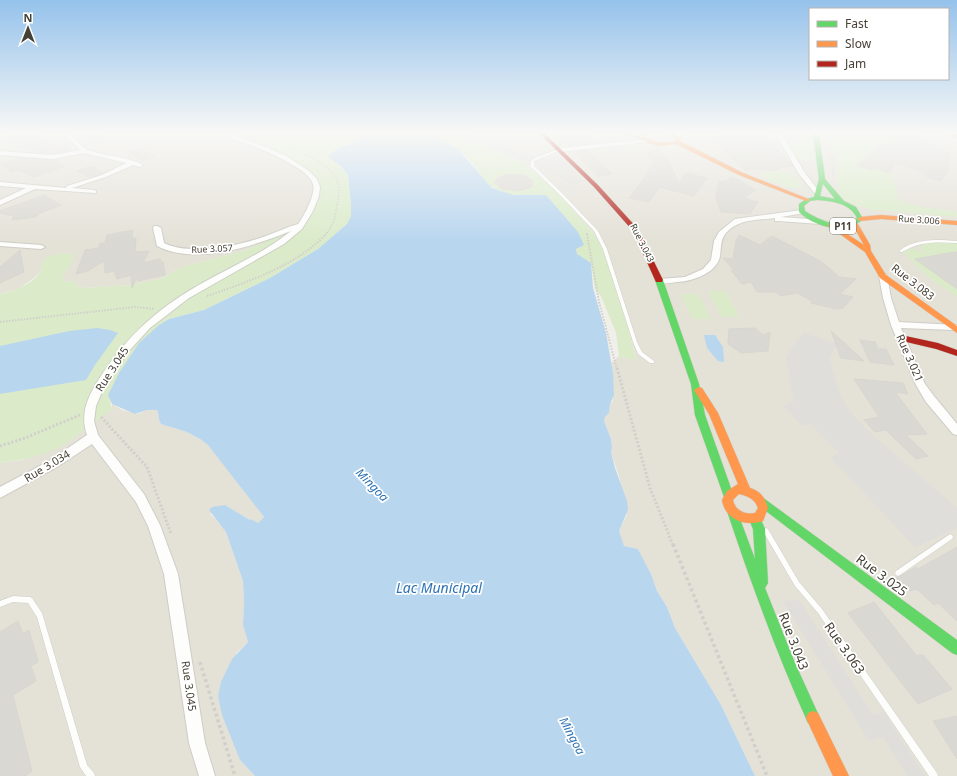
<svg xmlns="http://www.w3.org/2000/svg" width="957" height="776" viewBox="0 0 957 776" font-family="'Noto Sans',sans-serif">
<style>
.residential{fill:#e4e1d7}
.green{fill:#dbebca}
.parking{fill:#dfdeda}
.water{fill:#b9d6ef}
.building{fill:#dad8d2;stroke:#d8d6d0}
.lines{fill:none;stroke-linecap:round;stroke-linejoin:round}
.lane-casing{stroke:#cecdc7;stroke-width:1}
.street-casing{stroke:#cecdc7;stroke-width:2}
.fast-casing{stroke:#d0ccc1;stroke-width:1}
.slow-casing{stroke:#d0ccc1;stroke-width:1}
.jam-casing{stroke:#d0ccc1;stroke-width:1}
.path-far3{stroke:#d1cfcb;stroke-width:1.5;stroke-dasharray:1.5 1.5;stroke-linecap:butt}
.path-far2{stroke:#d1cfcb;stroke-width:2;stroke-dasharray:1.5 1.5;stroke-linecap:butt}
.path-far1{stroke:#d1cfcb;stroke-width:3;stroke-dasharray:2 2;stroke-linecap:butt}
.path{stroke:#d1cfcb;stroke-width:3.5;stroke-dasharray:3 3;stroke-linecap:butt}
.lane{fill:#fdfdfc;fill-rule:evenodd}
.street{fill:#fdfdfc;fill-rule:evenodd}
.fast{fill:#63d668;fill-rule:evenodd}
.slow{fill:#ff974d;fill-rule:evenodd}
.jam{fill:#b3261e;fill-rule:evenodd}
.labels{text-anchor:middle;stroke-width:3.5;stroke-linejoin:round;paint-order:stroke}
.far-street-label{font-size:9px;fill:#464136;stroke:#fff}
.shield{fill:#fff;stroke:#7e7a72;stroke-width:1}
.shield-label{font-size:10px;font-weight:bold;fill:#464136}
.street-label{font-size:11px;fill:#464136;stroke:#fff}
.water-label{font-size:12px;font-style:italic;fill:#2d72b4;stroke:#fff}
.near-street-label{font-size:13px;fill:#464136;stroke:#fff}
.near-water-label{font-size:14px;font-style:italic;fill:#2d72b4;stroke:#fff}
</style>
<rect width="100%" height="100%" fill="#f0efea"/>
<g class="residential">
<path d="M 0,133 L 226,133 L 296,164 L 316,179 L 317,196 L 307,217 L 271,239 L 246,250 L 182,267 L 160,279 L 128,285 L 81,288 L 77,287 L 76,282 L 64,281 L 62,278 L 73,253 L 46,258 L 43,262 L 40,272 L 34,278 L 18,289 L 0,294 Z"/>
<path d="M 462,133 L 957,133 L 957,776 L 755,776 L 721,705 L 675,628 L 667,607 L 657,591 L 651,574 L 639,551 L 638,549 L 624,546 L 620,539 L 619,531 L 627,515 L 619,476 L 611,452 L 612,448 L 611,439 L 604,421 L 605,417 L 609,413 L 610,404 L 613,401 L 613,373 L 611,363 L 618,357 L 636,359 L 626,315 L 602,248 L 592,231 L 557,192 L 520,160 L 531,162 L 570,185 L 549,158 L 528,155 Z"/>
<path d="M 112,404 L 122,410 L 138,414 L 147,410 L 157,410 L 158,412 L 159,420 L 161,424 L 187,432 L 200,439 L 208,445 L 232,474 L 264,517 L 258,523 L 251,519 L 250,520 L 225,505 L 210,514 L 223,526 L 226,532 L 243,581 L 244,604 L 243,625 L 248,642 L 236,653 L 240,760 L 255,776 L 0,776 L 0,463 L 22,460 L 112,409 Z"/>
</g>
<g class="green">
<path d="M 226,133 L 366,133 L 350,144 L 335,150 L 328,157 L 341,166 L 348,175 L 351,204 L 351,216 L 347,224 L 318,249 L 270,278 L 204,310 L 169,319 L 133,352 L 110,402 L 112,409 C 95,421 78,437 59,447 C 41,457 20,460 0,463 L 0,294 C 12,292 34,284 40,272 C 42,268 41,261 46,258 C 52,253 66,254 73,253 L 73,260 L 62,278 L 64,281 L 76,282 L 77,287 L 81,288 L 128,285 L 160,279 L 182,267 L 246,250 L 271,239 L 307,217 L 317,196 L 316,179 L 296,164 Z"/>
<path d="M 424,133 L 447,133 L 520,160 L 557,192 L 592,231 L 602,248 L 626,315 L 636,360 L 618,357 L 619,355 L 616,333 L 601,296 L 595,289 L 591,263 L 577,255 L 576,249 L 582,246 L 526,195 C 481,196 486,172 458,149 C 451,144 433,138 424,133 Z"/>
<path d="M 782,133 L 807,133 L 814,159 L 812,161 L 799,160 Z"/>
<path d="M 828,133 L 916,133 L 927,138 L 879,145 L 857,166 L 872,170 L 874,168 L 892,173 L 898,200 L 916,206 L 957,212 L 957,217 L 873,210 C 862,207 841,202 838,190 C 836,183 839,167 838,158 L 834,156 Z"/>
<path d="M 773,170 C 788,172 795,174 803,187 C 794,193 770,180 760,176 L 767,171 Z"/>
<path d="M 940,241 L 942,243 L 957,242 L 957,297 L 928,277 L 904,253 L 906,250 L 913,248 L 922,253 L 924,252 L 918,247 L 922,247 L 923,244 Z"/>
<path d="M 725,291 L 739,316 L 721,317 L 708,291 Z"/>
<path d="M 681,294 L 699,294 L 711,319 L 692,319 Z"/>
</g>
<g class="parking">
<path d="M 447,133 L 462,133 L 528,155 L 549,158 L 566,163 L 584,182 L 571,185 L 531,162 L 520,160 Z"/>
<path d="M 804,333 L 838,344 L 829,357 L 840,396 L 853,415 L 874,436 L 957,508 L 957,528 L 915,547 L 831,458 L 839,453 L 811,424 L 802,426 L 784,406 L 794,401 L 786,358 L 796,342 Z"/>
<path d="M 799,600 L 873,715 L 883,712 L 925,776 L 908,776 L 883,737 L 869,741 L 783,601 Z"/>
</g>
<g class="water">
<path d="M 366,133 L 424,133 L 457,148 L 492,188 L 513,195 L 546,195 L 578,232 L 584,245 L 576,249 L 577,254 L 591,263 L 593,288 L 606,333 L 613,373 L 614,395 L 610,404 L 609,413 L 605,417 L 604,421 L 611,439 L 612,448 L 611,452 L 615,468 L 627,501 L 628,510 L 619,531 L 624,546 L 638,549 L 639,551 L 651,574 L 657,591 L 667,607 L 675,628 L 721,705 L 755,776 L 255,776 L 240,760 L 222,715 L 218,696 L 221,682 L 232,659 L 248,642 L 243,625 L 244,604 L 243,581 L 226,532 L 209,510 L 212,507 L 225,505 L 250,520 L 251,519 L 258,523 L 264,517 L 208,445 L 200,439 L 187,432 L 161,424 L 159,420 L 158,412 L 157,410 L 147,410 L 135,414 L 112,404 L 108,395 L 119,373 L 139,343 L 159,325 L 169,319 L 204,310 L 270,278 L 318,249 L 347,224 L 351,216 L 351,204 L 348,175 L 341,166 L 328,157 L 335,150 L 350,144 Z"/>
<path d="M 97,328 L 110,330 L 118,333 L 95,365 L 86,380 L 0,394 L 0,346 L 69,331 Z"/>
<path d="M 704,335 L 715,335 L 723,347 L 724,362 L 718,361 L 707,348 Z"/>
</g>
<g class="building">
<path d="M 18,133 L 33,133 L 50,143 L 53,142 L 60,146 L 66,144 L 69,151 L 53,153 L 39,152 L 41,152 L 21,148 L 5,137 Z"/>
<path d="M 73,133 L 96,133 L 107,139 L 92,144 Z"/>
<path d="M 555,133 L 586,133 L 593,142 L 569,146 L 568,144 L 561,145 Z"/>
<path d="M 764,134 L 778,146 L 775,146 L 793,166 L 778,167 L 779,169 L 767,171 L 758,169 L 745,170 L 710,137 Z"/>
<path d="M 922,139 L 951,154 L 948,170 L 941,181 L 927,177 L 923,172 L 895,163 L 889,173 L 874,168 L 873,170 L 857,166 L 879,145 Z"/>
<path d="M 141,148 L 155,156 L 143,161 L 129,152 Z"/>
<path d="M 588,150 L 612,174 L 598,176 L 575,152 Z"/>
<path d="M 658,150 L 669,160 L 678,183 L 686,173 L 707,178 L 694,196 L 659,187 L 649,202 L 629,198 L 649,172 L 647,173 L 654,163 L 646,152 Z"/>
<path d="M 21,158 L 56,160 L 65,166 L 34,177 L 19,170 L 12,172 L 1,164 Z"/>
<path d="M 92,166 L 103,173 L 89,177 L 77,171 Z"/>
<path d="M 507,174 L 525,175 L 532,180 L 532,186 L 529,188 L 519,191 L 502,189 L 494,182 L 498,178 Z"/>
<path d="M 733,177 L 756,190 L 743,198 L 758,202 L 750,214 L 721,212 L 716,198 L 719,181 L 723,182 Z"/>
<path d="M 44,195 L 61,205 L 38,214 L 36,217 L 12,220 L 14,216 L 0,213 L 0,211 Z"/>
<path d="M 133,230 L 132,239 L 136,238 L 135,252 L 149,251 L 143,263 L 160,259 L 161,262 L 163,262 L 165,275 L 146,279 L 138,281 L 136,279 L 132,288 L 131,275 L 117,279 L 114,271 L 105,273 L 104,261 L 88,271 L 76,274 L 85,250 L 99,248 L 100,244 L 105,243 L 107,235 Z"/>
<path d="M 739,235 L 760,245 L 772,236 L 822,262 L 839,277 L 856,279 L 840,294 L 853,297 L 843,308 L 837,309 L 811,303 L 812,301 L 797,293 L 780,296 L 776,292 L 757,292 L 751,282 L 742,284 L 731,270 L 734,270 L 723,258 L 733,259 L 736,241 Z"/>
<path d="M 20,250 L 24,272 L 0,283 L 0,267 Z"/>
<path d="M 957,252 L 957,289 L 915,259 L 949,253 Z"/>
<path d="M 755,328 L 763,335 L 770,332 L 768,351 L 741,353 L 728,344 L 729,329 Z"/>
<path d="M 831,331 L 864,361 L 841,358 Z"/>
<path d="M 860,340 L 875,342 L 878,349 L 886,349 L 894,365 L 870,362 Z"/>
<path d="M 854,379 L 903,383 L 908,394 L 895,392 L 927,434 L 906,435 L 928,456 L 916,459 L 886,430 L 875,432 L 864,420 L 879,417 Z"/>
<path d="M 957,547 L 957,621 L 938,603 L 934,605 L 917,589 L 910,591 L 893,578 L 899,577 L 916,567 L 918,569 Z"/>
<path d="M 874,602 L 916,655 L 923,655 L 952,689 L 918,704 L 848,613 Z"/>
<path d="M 18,621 L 23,634 L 29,630 L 38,662 L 31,666 L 36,681 L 13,695 L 32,771 L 25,776 L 0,776 L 0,632 Z"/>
<path d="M 957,716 L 957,759 L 933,721 Z"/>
</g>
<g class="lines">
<g class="lane-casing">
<g id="lane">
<path d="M 559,149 L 561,150 L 539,159 L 534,161 L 534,166 L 561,192 L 598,231 L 607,249 L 637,342 L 642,352 L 654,361 L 654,363 L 650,363 L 638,354 L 633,342 L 603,249 L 594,231 L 559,194 L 530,166 L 532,160 L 537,157 Z"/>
<path d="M 942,240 L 957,241 L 957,243 C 937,242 920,241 902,252 L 901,252 L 899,251 C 911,241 927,240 942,240 Z"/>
<path d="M 766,528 L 768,529 L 799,582 L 822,609 L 937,773 L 938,776 L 929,776 L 818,613 L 795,586 L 764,533 L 763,531 L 764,529 Z"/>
<path d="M 950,534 L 952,535 L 953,537 L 952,539 L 900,575 L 898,576 L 896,575 L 895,573 L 896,571 Z"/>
<path d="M 13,596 L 30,597 L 32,598 L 42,613 L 87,765 L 94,773 L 95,776 L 86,776 L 80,767 L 37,617 L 28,603 L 13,602 L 0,607 L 0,601 Z"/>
</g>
</g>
<g class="street-casing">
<g id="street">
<path d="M 59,133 C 74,131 78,146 88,150 C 103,156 131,157 143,165 L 140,167 L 133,165 L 106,177 L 72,188 L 94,190 L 96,191 L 96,193 L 35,189 L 0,205 L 0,200 L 26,188 L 0,186 L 0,182 L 66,188 L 67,186 L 102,175 L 126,163 L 84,153 L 53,159 L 0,155 L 0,151 L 53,155 L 80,150 L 74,143 Z"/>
<path d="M 222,133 L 229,133 L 261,145 L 288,157 L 309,171 L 317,179 L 320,187 L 319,196 L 313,211 L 302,229 L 284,244 L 189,298 L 150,328 L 128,352 L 104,387 L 96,406 L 94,421 L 98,435 L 144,494 L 160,525 L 178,574 L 205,743 L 215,776 L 199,776 L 189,743 L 164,574 L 148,526 L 136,502 L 92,444 L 57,467 L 0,498 L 0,487 L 49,461 L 87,435 C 79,413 89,394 101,376 C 129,333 162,305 206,281 C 235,265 265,252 291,231 C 254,246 195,266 157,246 L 153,228 L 154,226 L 157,226 L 161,228 L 164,243 C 174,248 185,249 197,249 C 221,249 243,244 266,236 C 277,232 287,227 298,224 C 304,216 316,194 313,184 C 309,168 260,149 245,143 C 238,140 228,138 222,133 Z"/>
<path d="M 679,133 L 690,133 L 675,137 L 672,135 Z"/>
<path d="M 775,133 L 781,133 L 805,173 L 821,194 L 820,195 L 816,195 L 799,174 Z"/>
<path d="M 647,139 L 650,141 L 649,142 L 560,152 L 557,150 L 560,148 Z"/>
<path d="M 802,210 L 804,211 L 804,213 L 781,217 L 821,220 L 825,222 L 821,224 L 778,221 L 775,221 L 775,218 C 758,220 738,219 726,233 C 719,241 722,251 719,260 C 712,275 692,281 677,282 C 670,283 661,285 656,281 L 660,279 L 685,277 L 703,269 L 711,260 L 714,241 L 719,232 L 735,219 Z"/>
<path d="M 0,242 L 41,245 L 45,247 L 41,249 L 0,246 Z"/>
<path d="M 880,274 L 886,274 L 887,276 L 891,298 L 899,322 L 957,325 L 957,329 L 954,330 L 901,328 L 925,384 L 934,396 L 957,424 L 957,435 L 953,434 L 926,402 L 916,385 L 891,325 L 883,298 L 879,276 Z"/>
</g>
</g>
<g class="fast-casing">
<g id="fast">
<path d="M 621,133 L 629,133 L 646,138 L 643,140 Z"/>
<path d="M 813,133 L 819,133 L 825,179 L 844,201 L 856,207 L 863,219 C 847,236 814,227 799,212 L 799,204 L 806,199 L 814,197 L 819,179 ZM 823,184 L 835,199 L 820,196 ZM 817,200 C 832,201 850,203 857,218 C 840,230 821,221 805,211 L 804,206 L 810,201 Z"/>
<path d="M 656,278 L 662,278 L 663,280 L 699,384 L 705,415 L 733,494 L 732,497 L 728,499 L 724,497 L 723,494 L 695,415 L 691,384 L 655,280 Z"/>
<path d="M 762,497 L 957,640 L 957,655 L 952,653 L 758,505 L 757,502 L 758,499 Z"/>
<path d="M 732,506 L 736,508 L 737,511 L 755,559 L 753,529 L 749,519 L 751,515 L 755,514 L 759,515 L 765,529 L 768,583 L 765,588 L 795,663 L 820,718 L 818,723 L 813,725 L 808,723 C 777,654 751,583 727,511 L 728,508 Z"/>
</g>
</g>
<g class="slow-casing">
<g id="slow">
<path d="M 642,133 L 646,133 L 645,137 C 654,143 664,144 675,141 L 676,139 L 668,133 L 674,133 L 681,138 L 680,141 L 743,173 L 811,200 L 806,201 L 739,175 L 676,144 L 659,146 L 648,143 L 639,137 Z"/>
<path d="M 946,133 L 957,134 L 957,138 L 947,134 Z"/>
<path d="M 881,215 L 957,221 L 957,225 L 881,219 L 860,221 L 857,219 L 860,217 Z"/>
<path d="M 855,222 L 858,224 L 870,245 L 871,251 L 886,275 L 957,326 L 957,333 L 880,278 L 865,252 L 827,225 L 832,224 L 864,245 L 852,224 Z"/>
<path d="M 699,387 L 702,388 L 718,413 L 750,488 C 760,491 765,497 768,508 L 763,521 C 746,527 725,520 722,500 L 727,491 L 738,484 L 709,414 L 694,390 ZM 739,494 C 748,496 755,499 758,508 L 755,513 C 746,515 735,511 733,500 Z"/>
<path d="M 813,711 L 818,713 L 849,776 L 833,776 L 806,718 L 808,713 Z"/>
</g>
</g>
<g class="jam-casing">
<g id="jam">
<path d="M 539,133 L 544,133 L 598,185 L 638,229 L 663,280 L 662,282 L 656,282 L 655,280 L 633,231 L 594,187 Z"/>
<path d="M 901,335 L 938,343 L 957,350 L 957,356 L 936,349 L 898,340 L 897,338 Z"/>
</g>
</g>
<g class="path-far3">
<path d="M 259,133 C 278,141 329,161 337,180 C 340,188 339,197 337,205 C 335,217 334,225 325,235"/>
<path d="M 457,133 C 483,138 505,143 525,161"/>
<path d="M 829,148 L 834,164 L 833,178"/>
<path d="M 587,233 L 587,235"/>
</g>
<g class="path-far2">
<path d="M 587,234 L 599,302 L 617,369"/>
<path d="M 207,296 C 245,283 298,265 326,234"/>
<path d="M 0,322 L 135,307 L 154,309"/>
</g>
<g class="path-far1">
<path d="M 617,368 L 650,488 L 673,545"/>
<path d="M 101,417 L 147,467 L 171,534"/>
<path d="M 0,446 L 25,438 L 80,415"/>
</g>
<g class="path">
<path d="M 673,544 L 767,776"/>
<path d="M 200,662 L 235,776"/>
</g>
<use href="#lane" class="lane"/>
<use href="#street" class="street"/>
<use href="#fast" class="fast"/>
<use href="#slow" class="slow"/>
<use href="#jam" class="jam"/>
</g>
<linearGradient id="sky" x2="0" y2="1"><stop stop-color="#95c2eb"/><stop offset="0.55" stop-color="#f8f8f6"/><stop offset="1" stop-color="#f8f8f6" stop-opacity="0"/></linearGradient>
<rect width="957" height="241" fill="url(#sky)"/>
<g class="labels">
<g class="far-street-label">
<text transform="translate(919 220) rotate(4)" y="3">Rue 3.006</text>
<text transform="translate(642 243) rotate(63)" y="3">Rue 3.043</text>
<text transform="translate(212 249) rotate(-3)" y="3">Rue 3.057</text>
</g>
<rect class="shield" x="830" y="218" width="26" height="16" rx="3"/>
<g class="shield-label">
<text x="843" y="230">P11</text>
</g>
<g class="street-label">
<text transform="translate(913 282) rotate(38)" y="4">Rue 3.083</text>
<text transform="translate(910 358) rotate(66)" y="4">Rue 3.021</text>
<text transform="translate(112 369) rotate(-57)" y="4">Rue 3.045</text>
<text transform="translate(47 466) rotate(-31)" y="4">Rue 3.034</text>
<text transform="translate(189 686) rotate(82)" y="4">Rue 3.045</text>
</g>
<g class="water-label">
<text transform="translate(372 485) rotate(46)" y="4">Mingoa</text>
<text transform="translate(572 736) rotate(62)" y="4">Mingoa</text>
</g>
<g class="near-street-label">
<text transform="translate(882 575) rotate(37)" y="5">Rue 3.025</text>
<text transform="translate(794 641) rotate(69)" y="5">Rue 3.043</text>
<text transform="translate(845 648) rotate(55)" y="5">Rue 3.063</text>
</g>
<g class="near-water-label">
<text x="439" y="593">Lac Municipal</text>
</g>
</g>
<rect x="809" y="8" width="140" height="72" fill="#ffffff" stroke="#b5b3af"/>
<rect x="817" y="21" width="20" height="6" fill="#63d668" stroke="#b5b3af"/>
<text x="845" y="28" font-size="12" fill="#464136">Fast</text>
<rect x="817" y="41" width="20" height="6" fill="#ff974d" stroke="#b5b3af"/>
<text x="845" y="48" font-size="12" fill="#464136">Slow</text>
<rect x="817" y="61" width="20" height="6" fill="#b3261e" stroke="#b5b3af"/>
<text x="845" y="68" font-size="12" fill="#464136">Jam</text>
<g transform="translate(28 28)" stroke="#ffffff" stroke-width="3" paint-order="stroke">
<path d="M0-3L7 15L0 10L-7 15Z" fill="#464136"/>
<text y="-6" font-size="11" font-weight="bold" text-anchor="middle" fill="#464136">N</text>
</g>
</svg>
